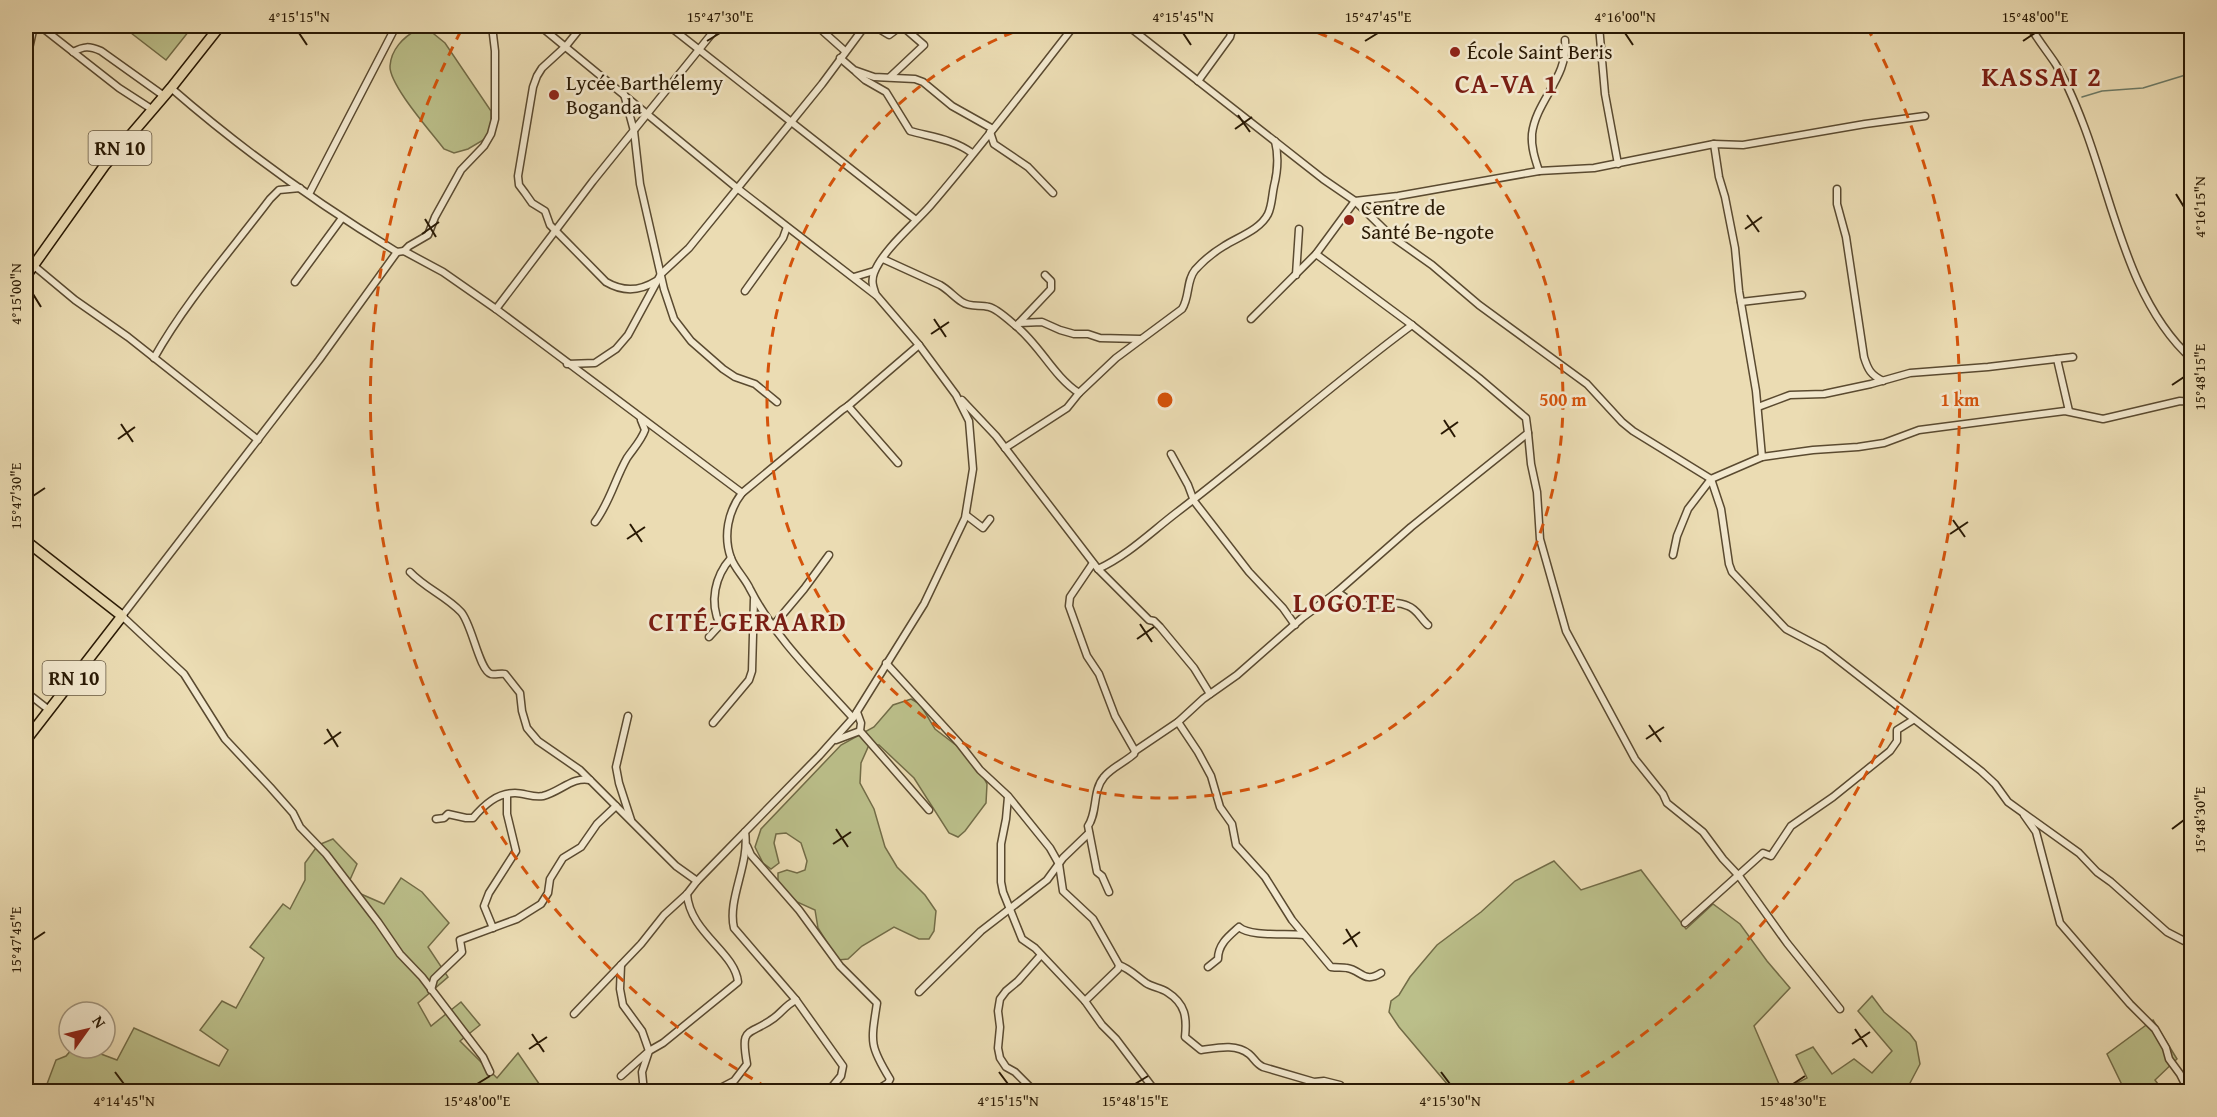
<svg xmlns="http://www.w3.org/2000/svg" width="2217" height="1117" viewBox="0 0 2217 1117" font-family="'Gentium Book Plus',serif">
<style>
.green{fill:#bbbf8a;stroke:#726c47;stroke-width:1.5}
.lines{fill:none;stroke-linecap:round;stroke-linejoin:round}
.stream{stroke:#6c7b68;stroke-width:1.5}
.minor-casing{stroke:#5a4a30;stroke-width:9}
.primary-casing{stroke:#291904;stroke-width:12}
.minor{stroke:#f2e8ce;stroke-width:6}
.primary{stroke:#ebdcb3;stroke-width:9}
.ticks{fill:none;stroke:#291904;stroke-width:2}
.ring{fill:none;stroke:#d5530b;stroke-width:3;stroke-dasharray:10 8}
.poi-dot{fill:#8f2418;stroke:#f2e8ce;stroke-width:2}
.labels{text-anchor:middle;stroke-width:5;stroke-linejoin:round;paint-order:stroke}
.shield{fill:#f2e8ce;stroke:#655741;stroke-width:1.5}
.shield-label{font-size:20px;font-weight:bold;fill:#291904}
.poi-label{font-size:21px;fill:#291904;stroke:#f2e8ce;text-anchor:start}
.district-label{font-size:27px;font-weight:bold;letter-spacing:1.5px;fill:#7a1f14;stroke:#f2e8ce}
.centre{fill:#d5530b;stroke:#f2e8ce;stroke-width:3}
.ring-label{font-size:18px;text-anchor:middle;font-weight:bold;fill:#d5530b;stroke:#f2e8ce;stroke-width:5;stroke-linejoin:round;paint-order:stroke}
.neatline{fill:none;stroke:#291904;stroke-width:2}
.ticks-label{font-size:15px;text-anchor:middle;fill:#291904}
</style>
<rect width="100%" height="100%" fill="#ebdcb3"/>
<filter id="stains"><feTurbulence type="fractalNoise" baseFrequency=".00333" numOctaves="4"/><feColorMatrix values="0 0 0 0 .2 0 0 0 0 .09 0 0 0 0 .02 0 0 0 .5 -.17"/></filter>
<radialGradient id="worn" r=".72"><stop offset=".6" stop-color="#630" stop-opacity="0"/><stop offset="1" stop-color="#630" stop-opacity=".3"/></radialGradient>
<g class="green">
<path d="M 122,26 L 193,26 L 166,60 Z"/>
<path d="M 417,30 L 429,30 L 445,43 L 491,111 L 491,130 L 485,139 L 468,149 L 454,153 L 444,149 C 432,133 389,85 390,66 C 391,50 403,37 417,30 Z"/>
<path d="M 911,699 L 920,704 L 935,729 L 974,759 L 987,784 L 986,803 L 965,831 L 958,837 L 949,833 L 914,778 L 879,745 L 869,745 L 861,763 L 860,783 L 874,809 L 885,847 L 897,867 L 925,895 L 936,911 L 934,931 L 929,939 L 919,939 L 894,927 L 862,946 L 848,959 L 838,960 L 818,928 L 815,910 L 797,902 L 778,882 L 778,873 L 787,870 L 797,873 L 805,870 L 807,861 L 801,843 L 786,833 L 776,834 L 774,843 L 779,863 L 771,869 L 763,863 L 755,847 L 761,829 L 841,745 L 874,727 L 893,705 Z"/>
<path d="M 333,839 L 357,864 L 349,882 L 361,894 L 384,904 L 401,878 L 422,892 L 449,923 L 428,947 L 448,977 L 418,1003 L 431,1026 L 461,1002 L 480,1025 L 460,1041 L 497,1078 L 518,1053 L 544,1091 L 44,1092 L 56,1060 L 66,1056 L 73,1048 L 85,1048 L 117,1060 L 134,1028 L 219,1066 L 228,1050 L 200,1030 L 222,1001 L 236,1008 L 264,958 L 250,947 L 283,904 L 290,909 L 305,880 L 305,863 L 318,845 Z"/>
<path d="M 1554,861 L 1581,890 L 1641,870 L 1686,929 L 1713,904 L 1740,924 L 1767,961 L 1790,988 L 1754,1026 L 1782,1091 L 1807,1078 L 1796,1055 L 1813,1047 L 1832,1074 L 1854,1059 L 1872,1073 L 1892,1051 L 1858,1011 L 1872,996 L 1884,1012 L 1910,1034 L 1916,1042 L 1920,1064 L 1909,1085 L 1915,1091 L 1453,1091 L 1399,1027 L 1389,1012 L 1391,1001 L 1399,995 L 1410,977 L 1437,945 L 1481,912 L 1515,881 Z"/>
<path d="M 2153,1020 L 2177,1059 L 2155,1080 L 2163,1091 L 2125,1091 L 2107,1054 Z"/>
</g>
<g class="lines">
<path class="stream" d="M 2082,97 L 2102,91 L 2143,88 L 2192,73"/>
<g class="minor-casing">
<g id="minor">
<path d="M 40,26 L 119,88 L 153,110"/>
<path d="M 540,26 L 737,188 L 877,296 L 919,345 L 956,395 L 969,421 L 973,469 L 965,518 L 924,604 L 853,718 L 819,756 L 697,881 L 687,894 L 664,915 L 641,944 L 574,1014"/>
<path d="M 582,26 L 566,46 L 542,68 L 537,76 L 533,87 L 518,176 L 519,185 L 525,193 L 532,203 L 545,211 L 550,225 L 606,282 C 623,292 640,291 656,281"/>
<path d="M 669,26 L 916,220"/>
<path d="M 817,26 L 845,51"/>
<path d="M 874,26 L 889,35 L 901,26"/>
<path d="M 1128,26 L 1323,179 L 1355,201 L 1391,236 L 1432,265 L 1479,305 L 1587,384 L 1622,422 L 1633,431 L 1711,479 L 1721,509 L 1729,564 L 1732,572 L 1786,629 L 1824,649 L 1981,771 L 1995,784 L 2008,802 L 2079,853 L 2097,872 L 2111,882 L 2167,932 L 2192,945"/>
<path d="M 1599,26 L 1605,94 L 1618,164"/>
<path d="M 2030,26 C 2037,39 2047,51 2055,63 C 2067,82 2076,105 2084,126 C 2113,202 2129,303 2192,359"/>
<path d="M 822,29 L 853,26"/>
<path d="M 73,52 C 84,46 89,46 101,51 L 164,96"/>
<path d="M 840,58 L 854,70 L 874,77 L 915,79 L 923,82 L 952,106 L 993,129"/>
<path d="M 26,62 L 34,26"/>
<path d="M 856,72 L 865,80 L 886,92 L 910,131 C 931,137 953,139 972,153"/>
<path d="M 890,77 L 924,45 L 902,26"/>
<path d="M 1198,81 L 1230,37 L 1233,26"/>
<path d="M 171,88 C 241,149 318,204 397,252 L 404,251 L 443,272 L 496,309 L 742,493"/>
<path d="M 624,94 L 634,131 L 640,184 L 664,289 L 674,319 L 691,341 L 723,369 L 735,377 L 755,384 L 777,402"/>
<path d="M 990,132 L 994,144 L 1028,167 L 1053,193"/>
<path d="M 1714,144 L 1719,177 L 1725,197 L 1735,248 L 1739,291 L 1756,391 L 1762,457"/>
<path d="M 1539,171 C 1535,159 1531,147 1532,134 C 1536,100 1569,77 1565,40"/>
<path d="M 1837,189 L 1837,204 L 1846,237 L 1864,357 C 1868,370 1871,375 1883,381"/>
<path d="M 309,194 L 396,26"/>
<path d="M 404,251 L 409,246 L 428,235 L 435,217 L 461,170 L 484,146 L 491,134 L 495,119 L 495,51 L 492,26"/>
<path d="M 397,252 L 319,360 L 122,616 L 184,674 L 225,739 L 270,787 L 293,813 L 300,827 L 326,854 L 378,922 L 400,954 L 422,977 L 483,1057 L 490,1072"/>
<path d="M 883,259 L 940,285 C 949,290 954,297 962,302 C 971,308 980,304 989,307 C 996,308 1010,321 1016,326 C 1040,345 1053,376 1079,393 L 1067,408 L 1005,448"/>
<path d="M 33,265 L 75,300 L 128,337 L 258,440"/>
<path d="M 1296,275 L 1299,229"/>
<path d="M 854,277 L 874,271"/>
<path d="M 295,282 L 342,218"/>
<path d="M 745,291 L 783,238 L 787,227"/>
<path d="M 876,295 C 873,287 871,281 874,273 C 882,251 914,224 930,206 C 980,148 1027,86 1074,26"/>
<path d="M 1741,302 L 1802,295"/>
<path d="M 496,309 L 593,181 L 718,26"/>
<path d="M 1251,319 L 1316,254 L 1355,201 L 1398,196 L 1539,171 L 1594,168 L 1714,144 L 1743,145 L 1865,124 L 1925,116"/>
<path d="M 1019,323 L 1051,289 L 1051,281 L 1045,275"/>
<path d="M 1016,326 L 1019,323 L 1042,322 L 1060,330 L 1074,334 L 1088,334 L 1100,338 L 1140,339"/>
<path d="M 154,358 C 186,301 230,252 270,199 L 279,190 L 300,188"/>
<path d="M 2057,359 L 2069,411"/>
<path d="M 567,364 L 595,363 L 616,349 L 628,335 L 661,274 L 689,248 L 822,84 L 865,26"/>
<path d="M 1079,393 L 1116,358 L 1182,309 C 1190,297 1186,281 1195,270 C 1203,261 1214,252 1224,246 C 1238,237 1260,230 1268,214 C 1272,206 1272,195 1274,186 C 1278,170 1279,157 1275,141"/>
<path d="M 962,400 L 996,436 L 1098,569 L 1149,620 L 1154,621 L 1160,627 L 1194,668 L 1210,694"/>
<path d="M 848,406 L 898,463"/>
<path d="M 1758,407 L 1790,395 L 1824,394 L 1871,384 L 1910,373 L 1988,367 L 2073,357"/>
<path d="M 1528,433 L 1531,464 L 1537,492 L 1540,539 L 1566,631 L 1635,759 L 1663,794 L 1667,803 L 1703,832 L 1723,859 L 1739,876 L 1787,943 L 1840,1009"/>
<path d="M 26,454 L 28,457"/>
<path d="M 1171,454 L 1188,485 L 1194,501 L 1249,572 L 1283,608 L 1295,625"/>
<path d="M 966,515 L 983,528 L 990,519"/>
<path d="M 595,522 C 610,502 615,479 627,458 C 633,449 641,441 645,430 L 641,420"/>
<path d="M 1673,555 L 1677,536 L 1688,509 L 1711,479 L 1762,457 L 1813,450 L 1858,447 L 1884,443 L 1919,430 L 2065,411 L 2103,419 L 2180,401 L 2192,402"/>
<path d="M 1093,563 L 1070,597 L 1069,606 L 1087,656 L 1099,674 L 1115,716 L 1135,751"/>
<path d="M 1098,569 C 1128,555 1150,533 1176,513 C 1256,452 1331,385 1412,325"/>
<path d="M 410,572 C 425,588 446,596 461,612 C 472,624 479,670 491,674 C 495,675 501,673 505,674 L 520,693 L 522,711 L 527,728 L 538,741 L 580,770 L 676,866 L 697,881"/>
<path d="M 1337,592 C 1344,596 1350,602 1357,604 C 1374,609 1392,598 1408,606 C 1417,609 1421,619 1428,625"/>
<path d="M 772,627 L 804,589 L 829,555"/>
<path d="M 709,637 L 720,625 C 709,602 715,576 731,558"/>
<path d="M 886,663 L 959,743 L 980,770 L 1008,796 L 1050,848 L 1059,864 L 1063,891 L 1093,919 L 1119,965 L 1118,969 L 1085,1001"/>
<path d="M 26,692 L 49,710"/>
<path d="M 857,712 L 861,723 L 860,731 L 929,810"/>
<path d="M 628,716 L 616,767 L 619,783 L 631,820"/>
<path d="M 853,718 C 816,677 775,638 750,589 C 745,578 735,569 731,558 C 723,536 728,511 742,493 L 842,410 L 848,406 L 919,345"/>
<path d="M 1178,722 L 1198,752 L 1211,776 L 1220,807 L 1232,824 L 1236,845 L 1265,877 L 1292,920 L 1331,967 C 1337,968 1343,967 1347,968 C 1361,970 1364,984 1381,973"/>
<path d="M 713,723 L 749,680 L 752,671 L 754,599"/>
<path d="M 836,740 L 860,731"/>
<path d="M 1008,797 L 1006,819 L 1001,844 L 1001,882 L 1003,892 L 1022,939 L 1035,948 L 1085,1001 L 1102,1025 L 1116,1039 L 1156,1092"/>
<path d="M 2024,815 L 2036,832 L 2060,923 L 2130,1004 L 2155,1029 L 2166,1048 L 2169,1059 L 2180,1074 L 2189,1092"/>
<path d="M 436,819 L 444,818 L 448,814 L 466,818 L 473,818 C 484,805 497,793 515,793 C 525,793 533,798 543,796 C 560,792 573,776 590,780"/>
<path d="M 745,832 C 750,864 727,899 734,928 L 796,1000 L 843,1066 L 841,1076 L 831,1088 L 831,1092"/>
<path d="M 747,846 L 751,855 L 799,910 L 840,966 L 877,1003 C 871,1042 869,1045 890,1079 L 888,1083 L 874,1092"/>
<path d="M 1109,892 L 1102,876 L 1097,872 L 1088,826 C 1098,812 1092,791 1104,777 C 1111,768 1125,762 1134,754 L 1135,751 L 1178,722 L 1203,699 L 1237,675 L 1302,618 L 1337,592 L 1411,527 L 1528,433 L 1526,418 L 1479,378 L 1412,325 L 1316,254"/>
<path d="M 1685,923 L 1763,853 L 1771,856 L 1791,826 L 1833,797 L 1890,751 L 1897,741 L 1897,730 L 1913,720"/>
<path d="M 493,928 L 484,906 L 489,893 L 516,851 L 507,814 L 507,795"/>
<path d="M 1119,965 C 1130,969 1136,976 1146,983 C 1152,987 1161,988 1167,992 C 1186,1004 1187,1018 1185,1037 L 1201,1050 C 1216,1048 1236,1043 1249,1054 C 1254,1058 1256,1064 1263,1067 L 1314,1082 L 1324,1081 L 1340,1085 L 1346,1092"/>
<path d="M 1208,967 L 1218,959 C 1218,944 1229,936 1239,927 C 1250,937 1287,933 1304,935"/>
<path d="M 431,990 L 434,979 L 462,952 L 460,940 L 517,919 L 541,904 L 548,893 L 550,879 L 563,858 L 581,847 L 597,824 L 616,806"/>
<path d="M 919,992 L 981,931 L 1047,880 L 1063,858 L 1089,833"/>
<path d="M 621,1076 L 649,1051 L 642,1031 L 623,1005 L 620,989 L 621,965"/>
<path d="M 644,1092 L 642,1072 L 649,1051 L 663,1043 L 738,982 C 735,952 690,933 687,894"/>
<path d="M 713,1092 L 734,1081 L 747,1064 C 740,1025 748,1037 774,1018 C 782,1012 786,1005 796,1000"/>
<path d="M 1035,1092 L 1015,1072 L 1006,1067 L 1000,1058 L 998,1048 L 1000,1027 L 998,1011 L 1000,999 L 1006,991 L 1018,981 L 1041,955"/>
</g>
</g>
<g class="primary-casing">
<g id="primary">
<path d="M 26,276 L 105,165 L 171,88 L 220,26"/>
<path d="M 26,541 L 122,616 L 26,740"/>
</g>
</g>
<use href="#minor" class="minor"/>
<use href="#primary" class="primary"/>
</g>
<path class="ticks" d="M 299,33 L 307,45M 1183,33 L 1191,45M 1625,33 L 1633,45M 707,41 L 720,33M 1365,41 L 1378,33M 2023,41 L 2035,33M 1238,115 L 1250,132M 1235,129 L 1252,117M 2176,194 L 2184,207M 1747,215 L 1759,232M 425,219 L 436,237M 1745,229 L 1762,217M 422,234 L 439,222M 33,294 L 41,307M 934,319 L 946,337M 931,334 L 949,322M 2172,385 L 2184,377M 1444,420 L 1455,437M 121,424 L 133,442M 1441,434 L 1458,422M 118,439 L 135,427M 33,496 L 45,488M 1953,520 L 1965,537M 630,524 L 642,542M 1950,534 L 1968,522M 627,539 L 645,527M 1140,624 L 1152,642M 1137,639 L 1154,627M 1649,725 L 1661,742M 327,729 L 338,747M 1646,739 L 1664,727M 324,744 L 341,732M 836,829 L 848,847M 2172,829 L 2184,820M 833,844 L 851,832M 1346,929 L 1357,947M 33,940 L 45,932M 1343,944 L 1360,932M 1855,1029 L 1867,1047M 532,1034 L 544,1052M 1852,1044 L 1870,1032M 529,1049 L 547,1037M 115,1072 L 124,1084M 999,1072 L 1008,1084M 1441,1072 L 1450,1084M 477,1084 L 490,1076M 1135,1084 L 1148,1076M 1793,1084 L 1805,1076"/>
<g class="ring">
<path d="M1301 26A398 398 0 1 1 1029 26"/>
<path d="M768 1088A795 795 0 0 1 463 27M1867 27A795 795 0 0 1 1562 1088"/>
</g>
<g class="poi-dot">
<circle cx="1455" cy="52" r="6"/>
<circle cx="554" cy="95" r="6"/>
<circle cx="1349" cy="220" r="6"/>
</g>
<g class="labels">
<g class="shield">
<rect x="88.5" y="131" width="63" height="34" rx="4.5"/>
<rect x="42.5" y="661" width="63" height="34" rx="4.5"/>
</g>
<g class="shield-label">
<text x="120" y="155">RN 10</text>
<text x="74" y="685">RN 10</text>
</g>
<g class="poi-label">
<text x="1467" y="59">École Saint Beris</text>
<text x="566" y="90">Lycée Barthélemy<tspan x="566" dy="24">Boganda</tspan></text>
<text x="1361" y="215">Centre de<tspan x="1361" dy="24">Santé Be-ngote</tspan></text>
</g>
<g class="district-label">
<text x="2042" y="86">KASSAI 2</text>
<text x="1507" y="93">CA-VA 1</text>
<text x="1345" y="612">LOGOTE</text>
<text x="748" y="631">CITÉ-GERAARD</text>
</g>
</g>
<circle cx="1165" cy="400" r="9" class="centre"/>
<g class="ring-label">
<text x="1563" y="406">500 m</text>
<text x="1960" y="406">1 km</text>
</g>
<rect width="2217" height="1117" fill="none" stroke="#ebdcb3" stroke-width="66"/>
<g transform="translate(87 1030) rotate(56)"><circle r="28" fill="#f2e8ce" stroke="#a2957d" stroke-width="1.5"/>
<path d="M0-4.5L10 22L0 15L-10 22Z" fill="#8f2418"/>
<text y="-9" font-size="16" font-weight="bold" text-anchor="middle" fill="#291904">N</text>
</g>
<rect x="33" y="33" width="2151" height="1051" class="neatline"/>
<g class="ticks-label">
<text x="299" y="22">4°15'15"N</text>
<text x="720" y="22">15°47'30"E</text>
<text x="1183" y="22">4°15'45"N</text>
<text x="1378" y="22">15°47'45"E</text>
<text x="1625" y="22">4°16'00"N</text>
<text x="2035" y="22">15°48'00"E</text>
<text transform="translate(2200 207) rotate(-90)" y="5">4°16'15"N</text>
<text transform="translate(16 294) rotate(-90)" y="5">4°15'00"N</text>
<text transform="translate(2200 377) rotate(-90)" y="5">15°48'15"E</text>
<text transform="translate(16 496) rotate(-90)" y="5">15°47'30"E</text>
<text transform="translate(2200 820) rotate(-90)" y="5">15°48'30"E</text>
<text transform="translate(16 940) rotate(-90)" y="5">15°47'45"E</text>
<text x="124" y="1106">4°14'45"N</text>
<text x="477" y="1106">15°48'00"E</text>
<text x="1008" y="1106">4°15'15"N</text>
<text x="1135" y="1106">15°48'15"E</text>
<text x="1450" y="1106">4°15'30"N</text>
<text x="1793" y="1106">15°48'30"E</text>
</g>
<rect width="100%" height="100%" filter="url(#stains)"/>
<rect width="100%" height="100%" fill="url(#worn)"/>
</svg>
